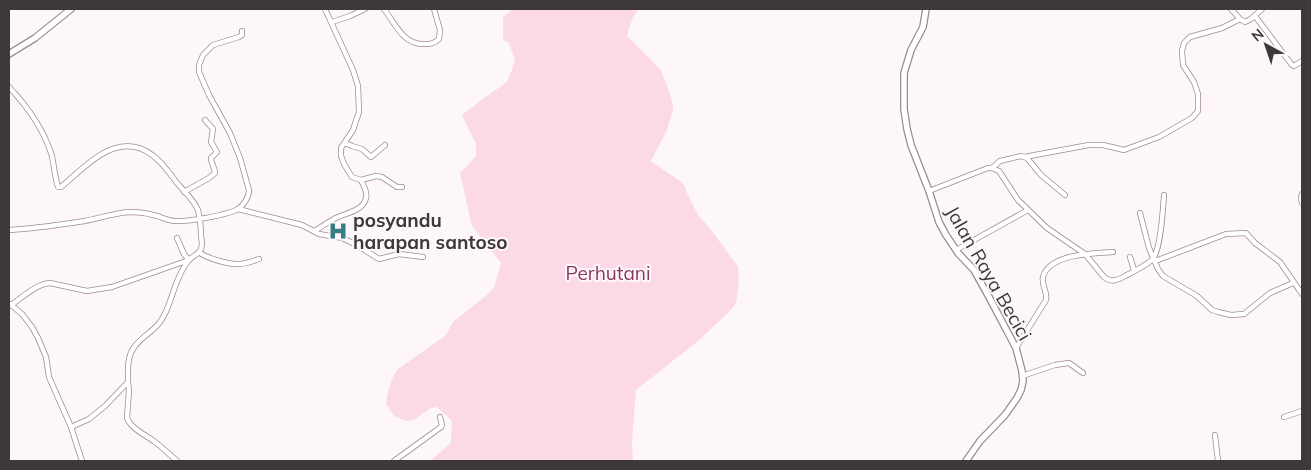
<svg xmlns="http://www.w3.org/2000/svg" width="1311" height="470" viewBox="0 0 1311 470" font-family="Mulish,sans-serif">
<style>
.green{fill:#fcd9e6}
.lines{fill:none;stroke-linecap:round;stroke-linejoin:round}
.minor-casing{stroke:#9b8b92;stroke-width:6}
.major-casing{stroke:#9b8b92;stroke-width:8}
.minor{stroke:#fff;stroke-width:4.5}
.major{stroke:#fff;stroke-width:5.5}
.labels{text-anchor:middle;stroke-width:4;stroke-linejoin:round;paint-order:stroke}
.poi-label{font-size:19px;font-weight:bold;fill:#3e383a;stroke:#fef7fa;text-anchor:start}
.park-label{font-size:19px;fill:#86385e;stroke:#fef7fa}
.street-label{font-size:19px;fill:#3e383a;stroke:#fef7fa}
</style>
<rect width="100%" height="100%" fill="#fef7fa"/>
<path class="green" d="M 513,9 L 639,9 C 632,16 630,26 627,36 L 660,69 L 666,83 L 673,104 L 673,111 L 666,132 L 651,161 L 680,181 L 685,186 L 687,193 L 698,215 L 712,231 L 738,267 L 739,281 L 736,303 L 732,309 L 698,341 L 636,390 L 632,442 L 633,461 L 430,461 L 451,443 L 452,421 L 437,407 L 431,408 L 414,420 L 407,421 L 394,416 L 386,404 C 388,391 390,380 398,369 L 446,335 L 453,322 L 488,294 L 494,287 L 501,263 L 472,226 L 460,173 L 476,156 L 476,144 L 462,115 L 480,101 L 507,82 L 513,67 L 515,58 L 508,42 L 503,40 L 503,17 Z"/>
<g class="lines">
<g class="minor-casing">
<g id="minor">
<path d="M 325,9 L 353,70 L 358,86 L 359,112 L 353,130 L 341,148 L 341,156 L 344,164 L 352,177 L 361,180 L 376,176 L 382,177 L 397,187 L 402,187"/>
<path d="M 384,9 C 395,23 403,45 424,44 C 430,44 434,44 439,39 L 440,30 L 434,9"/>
<path d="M 1231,9 L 1240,19 L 1245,22 L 1251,19 L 1262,9"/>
<path d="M 1255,16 L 1292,65 L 1294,66 L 1302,61"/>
<path d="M 332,22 L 350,16 L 365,9"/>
<path d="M 9,87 C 28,107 44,130 52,156 C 54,167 55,177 58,187 L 61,187 C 82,170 106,141 135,147 C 153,150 167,169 177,183 C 184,191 194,200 198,210 C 200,218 201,228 201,236 C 202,241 203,247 200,251 C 198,254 194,256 191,258 C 186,263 182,270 179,277 C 172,291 170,309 160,322 C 153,332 139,338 133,349 C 127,358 128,371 128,382 L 105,406 L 89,419 L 71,427"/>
<path d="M 345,143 L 352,146 L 362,149 L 371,157 L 385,145"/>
<path d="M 1024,157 L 1089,145 L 1103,145 L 1124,150 L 1159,137 L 1192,118 L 1198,111 L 1198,94 L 1194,82 L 1183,65 L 1182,51 L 1184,43 L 1190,37 L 1222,28 L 1240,19"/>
<path d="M 992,168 L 1000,161 L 1021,156 L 1027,158 L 1041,175 L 1065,195"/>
<path d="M 929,191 L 988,168 L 992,168 L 999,171 L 1018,200 L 1047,228 L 1085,254 L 1104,277 C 1111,283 1118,280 1125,276 C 1133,272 1146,265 1152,260 C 1161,251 1163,208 1164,195"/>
<path d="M 184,192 L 209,178 L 215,173 C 215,167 211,164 211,158 L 217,152 L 211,142 L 213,129 L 205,120"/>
<path d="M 1302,194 L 1301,198 L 1302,203"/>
<path d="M 238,209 L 302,225 L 319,234 L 342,238 L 355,244 L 379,259 L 399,254 L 423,257"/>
<path d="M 1140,213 L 1149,248 L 1154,260 L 1158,260 L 1226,234 L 1246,233 L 1255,243 L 1280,262 L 1302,294"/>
<path d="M 9,230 C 34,229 59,225 85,221 C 100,218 114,213 130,212 C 137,212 146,213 153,215 C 160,216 167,221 175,221 C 187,222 228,215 238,209 C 244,205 249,197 249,190 L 240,158 L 230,133 L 209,95 L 199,72 L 199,65 L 203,55 L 213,45 L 239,37 L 242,35 L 242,31"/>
<path d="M 314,231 C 322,227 329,221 338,217 C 347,213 364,210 366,198 C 368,192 363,185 361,180"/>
<path d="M 956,250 L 1028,210"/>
<path d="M 200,253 C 207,258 230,265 239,264 C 245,264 253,261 259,259"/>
<path d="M 1130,257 L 1134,270"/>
<path d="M 1154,260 L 1158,269 L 1163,276 L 1197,296 L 1212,310 L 1218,312 L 1231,315 L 1244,314 L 1270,293 L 1293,283"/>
<path d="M 10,304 L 22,314 L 32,327 L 38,338 L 46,357 L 49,377 L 71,427 L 82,461"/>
<path d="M 11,305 C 23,297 36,284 50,283 L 87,291 L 112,287 L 189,260 L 184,254 L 177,238"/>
<path d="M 1016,348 L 1046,300 C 1048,292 1041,285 1043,277 C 1049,254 1093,253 1113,252"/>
<path d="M 1022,376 L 1055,365 L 1069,363 L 1083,373"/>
<path d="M 128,382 L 129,390 L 127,418 C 131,429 146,435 155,442 C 163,448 170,455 177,461"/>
<path d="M 1284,417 L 1302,411"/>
<path d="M 1215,435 L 1218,461"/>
<path d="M 394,461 L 441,427 L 442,425 L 440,417"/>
</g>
</g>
<g class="major-casing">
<g id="major">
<path d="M 926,9 L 923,27 L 911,50 L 904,73 L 904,109 L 907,129 L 911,145 L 929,191 L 939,222 L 946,235 L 958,253 L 974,270 L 989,297 L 1016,348 L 1022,371 L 1023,381 L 1021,390 L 1017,398 L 1005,415 L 980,441 L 966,461"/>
<path d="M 9,54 L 35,38 L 71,9"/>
</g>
</g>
<use href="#minor" class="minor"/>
<use href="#major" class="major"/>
</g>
<defs>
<g id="hospital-bare" transform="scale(1.5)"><path d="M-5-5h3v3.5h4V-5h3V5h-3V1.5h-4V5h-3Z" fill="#377f85" stroke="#fef7fa" stroke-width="2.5" paint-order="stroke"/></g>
</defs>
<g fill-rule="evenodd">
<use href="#hospital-bare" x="338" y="231"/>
</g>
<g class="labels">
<g class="poi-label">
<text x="353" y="227">posyandu<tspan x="353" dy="22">harapan santoso</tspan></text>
</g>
<g class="park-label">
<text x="608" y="280">Perhutani</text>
</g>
<g class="street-label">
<text transform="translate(989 273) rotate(60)" y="7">Jalan Raya Becici</text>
</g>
</g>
<rect width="1311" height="470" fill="none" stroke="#3e383a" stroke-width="20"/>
<g transform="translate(1266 45) rotate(320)" stroke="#fef7fa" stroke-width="4" paint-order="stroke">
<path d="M0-4L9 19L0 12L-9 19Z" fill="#3e383a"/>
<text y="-8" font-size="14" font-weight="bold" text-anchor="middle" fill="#3e383a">N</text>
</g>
</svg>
